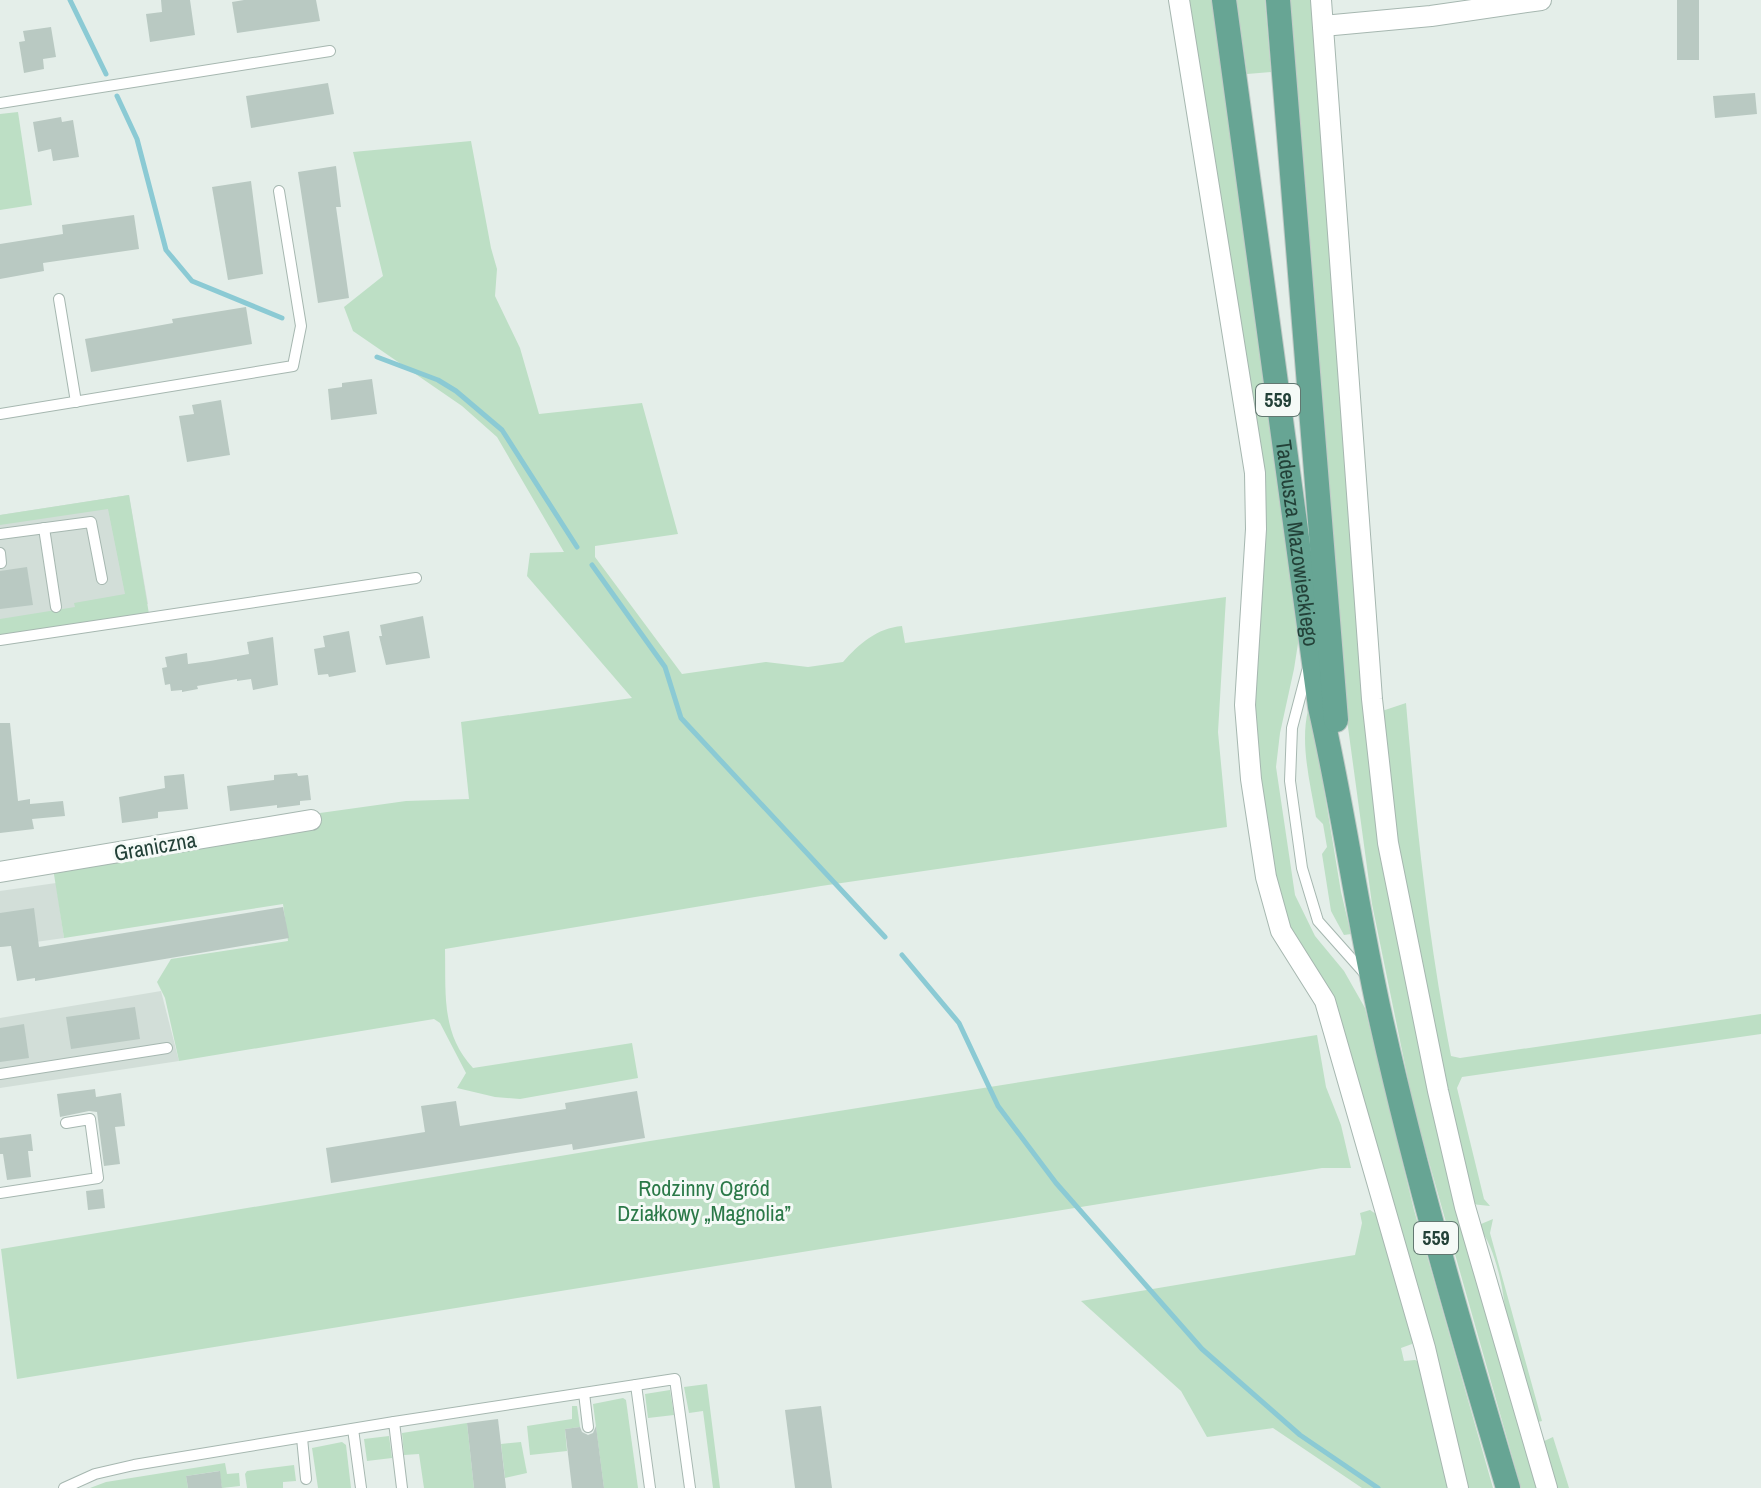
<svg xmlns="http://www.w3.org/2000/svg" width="1761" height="1488" viewBox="0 0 1761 1488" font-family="'Archivo Narrow',sans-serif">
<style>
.built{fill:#d2ded8}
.green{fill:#bddfc5}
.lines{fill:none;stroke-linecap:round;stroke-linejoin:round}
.stream{stroke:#8bcad4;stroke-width:5}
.building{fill:#b9c9c2}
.service-casing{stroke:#a6b7b0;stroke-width:12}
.minor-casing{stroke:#a6b7b0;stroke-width:22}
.primary-casing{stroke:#c1cac7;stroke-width:26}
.service{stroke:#fff;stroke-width:10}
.minor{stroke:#fff;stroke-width:20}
.primary{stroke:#67a594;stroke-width:24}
.labels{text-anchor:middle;stroke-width:6;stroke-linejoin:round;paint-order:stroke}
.shield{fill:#f5faf7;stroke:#627871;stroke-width:2}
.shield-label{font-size:20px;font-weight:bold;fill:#234138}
.street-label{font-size:22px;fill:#234138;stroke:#f5faf7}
.park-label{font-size:22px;fill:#2b7948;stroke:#f5faf7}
</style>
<rect width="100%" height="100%" fill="#e4eee9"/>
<g class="built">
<path d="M 129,495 L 148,604 L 0,628 L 0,515 Z"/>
<path d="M 56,883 L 64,938 L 0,947 L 0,891 Z"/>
<path d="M 161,991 L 179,1061 L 0,1088 L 0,1018 Z"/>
</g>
<g class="green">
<path d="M 1185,0 L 1213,0 L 1299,637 L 1294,669 L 1280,733 L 1276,767 L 1295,895 L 1315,936 L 1344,971 L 1365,1008 L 1414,1210 L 1493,1488 L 1466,1488 L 1358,1097 L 1284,923 L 1268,845 L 1253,707 L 1263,523 Z"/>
<path d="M 1236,0 L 1265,0 L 1271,72 L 1247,74 Z"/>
<path d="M 1288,0 L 1314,0 L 1370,758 L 1540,1488 L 1521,1488 L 1414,1109 L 1372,904 L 1345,705 Z"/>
<path d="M 18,112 L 32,205 L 0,210 L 0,114 Z"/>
<path d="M 471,141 L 491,248 L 497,269 L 495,296 L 520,348 L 539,414 L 642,403 L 678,534 L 595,546 L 595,557 L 682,674 L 766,662 L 808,667 L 843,662 C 859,644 877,628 902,626 L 905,643 L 1226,597 L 1218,732 L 1227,827 L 821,886 L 445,949 C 446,995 441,1033 473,1068 L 632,1043 L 638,1078 L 520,1099 L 495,1097 L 457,1088 L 466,1073 L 440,1023 L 434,1019 L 179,1061 L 165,998 L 157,982 L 171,959 L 288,941 L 283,904 L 64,938 L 53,868 L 322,822 L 320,813 L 406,801 L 469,799 L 461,722 L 632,698 L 527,576 L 530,553 L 564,552 L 497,437 L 462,406 L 353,331 L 344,307 L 383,276 L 353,152 Z"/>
<path d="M 129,495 L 149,614 L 0,636 L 0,619 L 75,607 L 74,603 L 125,594 L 108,509 L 0,525 L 0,515 Z"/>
<path d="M 1406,703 C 1416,823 1428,938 1451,1056 L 1460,1058 L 1761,1014 L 1761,1034 L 1462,1077 L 1457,1088 L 1484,1199 L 1490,1206 L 1471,1204 L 1402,879 L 1382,711 Z"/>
<path d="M 1308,710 L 1311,710 L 1341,892 L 1351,934 L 1344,935 L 1331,911 L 1322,854 L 1327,847 L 1323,824 L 1316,817 C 1310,782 1300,745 1308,710 Z"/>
<path d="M 1317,1035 L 1326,1087 L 1341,1125 L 1351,1168 L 1322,1168 L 17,1379 L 1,1249 L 650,1141 Z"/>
<path d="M 1370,1210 L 1379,1216 L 1415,1338 L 1412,1344 L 1401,1348 L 1404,1361 L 1415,1360 L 1423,1364 L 1451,1488 L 1362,1488 L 1273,1428 L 1207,1437 L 1181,1391 L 1081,1301 L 1355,1255 L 1362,1223 L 1360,1213 Z"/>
<path d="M 1493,1219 L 1490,1233 L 1542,1421 L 1538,1422 L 1534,1418 L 1505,1316 C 1506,1297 1494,1243 1480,1230 L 1481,1224 Z"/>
<path d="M 707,1384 L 720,1488 L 713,1488 L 703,1411 L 689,1413 L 684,1387 Z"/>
<path d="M 670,1390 L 674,1415 L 648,1418 L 645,1394 Z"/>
<path d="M 623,1398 L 626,1400 L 638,1488 L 604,1488 L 593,1404 Z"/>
<path d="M 572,1406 L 577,1406 L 580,1427 L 565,1429 L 567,1451 L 530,1455 L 527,1426 L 572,1419 Z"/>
<path d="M 467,1423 L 474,1488 L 424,1488 L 419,1454 L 404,1455 L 402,1433 Z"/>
<path d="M 389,1436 L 392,1458 L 367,1461 L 364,1439 Z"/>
<path d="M 1553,1437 L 1569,1488 L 1554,1488 L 1542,1442 Z"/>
<path d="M 342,1442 L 346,1445 L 351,1488 L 318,1488 L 312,1448 Z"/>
<path d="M 521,1442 L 527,1473 L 505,1478 L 501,1444 Z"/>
<path d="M 225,1463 L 227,1474 L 239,1473 L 240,1486 L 222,1488 L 219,1471 L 186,1476 L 188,1488 L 90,1488 L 106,1482 Z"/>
<path d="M 294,1465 L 296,1481 L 283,1482 L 283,1488 L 247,1488 L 245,1474 L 247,1471 Z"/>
</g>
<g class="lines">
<g class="stream">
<path d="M 70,0 L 106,74"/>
<path d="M 117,96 L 137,139 L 166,250 L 192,281 L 282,318"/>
<path d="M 377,357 L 438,380 L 456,391 L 502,430 L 577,547"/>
<path d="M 592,565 L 665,667 L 681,718 L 885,937"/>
<path d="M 902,955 L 959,1023 L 998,1106 L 1056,1183 L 1202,1349 L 1300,1435 L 1378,1488"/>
</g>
</g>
<g class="building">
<path d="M 161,0 L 190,0 L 195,35 L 150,42 L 146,14 L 162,12 Z"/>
<path d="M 244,0 L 316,0 L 320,21 L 237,33 L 232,2 Z"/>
<rect x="1677" y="0" width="22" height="60"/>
<path d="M 51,27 L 56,57 L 43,59 L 44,69 L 24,73 L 19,42 L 25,41 L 23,31 Z"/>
<path d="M 328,83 L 334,114 L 251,128 L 246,96 Z"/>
<path d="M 1755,93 L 1757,114 L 1715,118 L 1713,96 Z"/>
<path d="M 61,117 L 62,122 L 73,120 L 79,157 L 53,161 L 51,149 L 38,152 L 33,122 Z"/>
<path d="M 336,166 L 341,207 L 336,207 L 349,298 L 318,303 L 298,172 Z"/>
<path d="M 251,181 L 263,274 L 228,280 L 212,187 Z"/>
<path d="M 134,215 L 139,249 L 43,263 L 44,271 L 0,279 L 0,244 L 63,234 L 62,225 Z"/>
<path d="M 246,307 L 252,344 L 91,372 L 85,339 L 173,323 L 172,319 Z"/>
<path d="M 372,379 L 377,414 L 331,420 L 328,389 L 342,387 L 342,383 Z"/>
<path d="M 221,400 L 230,455 L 187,462 L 179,416 L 194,414 L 192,405 Z"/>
<path d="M 27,567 L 33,605 L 0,609 L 0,571 Z"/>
<path d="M 423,616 L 430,658 L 386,665 L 379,636 L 382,636 L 380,625 Z"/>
<path d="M 349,631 L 356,672 L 329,677 L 328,674 L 318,675 L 314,649 L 325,647 L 323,636 Z"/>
<path d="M 273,637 L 278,685 L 253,690 L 251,679 L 237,681 L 237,679 L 197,686 L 198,689 L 182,692 L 182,690 L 171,691 L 170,684 L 165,685 L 162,668 L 167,667 L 165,657 L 187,653 L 188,664 L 210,661 L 249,654 L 247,642 Z"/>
<path d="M 0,723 L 10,723 L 18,801 L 30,799 L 30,804 L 63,801 L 65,816 L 32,819 L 34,829 L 0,833 Z"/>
<path d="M 297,773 L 298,776 L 308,775 L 311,800 L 300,801 L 300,805 L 277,808 L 277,805 L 230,811 L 227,786 L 274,780 L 274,775 Z"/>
<path d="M 184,774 L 188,809 L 158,812 L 158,818 L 122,823 L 119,797 L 165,788 L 164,776 Z"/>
<path d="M 283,907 L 289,938 L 35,981 L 35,978 L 17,981 L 11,946 L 0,947 L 0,913 L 34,908 L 39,947 Z"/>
<path d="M 135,1007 L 140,1039 L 71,1049 L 66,1017 Z"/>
<path d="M 24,1024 L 29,1058 L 0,1062 L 0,1028 Z"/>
<path d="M 95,1089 L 96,1097 L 121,1093 L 125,1126 L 115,1127 L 120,1164 L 104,1166 L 97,1112 L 89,1111 L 60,1117 L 57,1094 Z"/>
<path d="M 637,1091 L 645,1138 L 573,1150 L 572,1144 L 331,1183 L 326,1148 L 425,1132 L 421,1106 L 456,1101 L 460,1126 L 566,1109 L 565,1103 Z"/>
<path d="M 31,1134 L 33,1151 L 28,1151 L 31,1177 L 7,1180 L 3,1154 L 0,1154 L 0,1138 Z"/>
<path d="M 103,1189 L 105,1208 L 88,1210 L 86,1191 Z"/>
<path d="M 821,1406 L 832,1488 L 795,1488 L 785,1410 Z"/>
<path d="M 498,1419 L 506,1488 L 474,1488 L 467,1423 Z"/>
<path d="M 596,1426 L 604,1488 L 572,1488 L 565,1429 L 580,1427 L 582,1432 L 588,1435 L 593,1433 Z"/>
<path d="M 220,1471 L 222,1488 L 188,1488 L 186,1476 Z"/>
</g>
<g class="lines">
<g class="service-casing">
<g id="service">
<path d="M 0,103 L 330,51"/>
<path d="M 59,299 L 76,402"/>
<path d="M 0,414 L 293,366 L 301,326 L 279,191"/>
<path d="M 44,528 L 56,607"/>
<path d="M 0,534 L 91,522 L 102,579"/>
<path d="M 0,553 L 1,563"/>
<path d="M 0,640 L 416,578"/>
<path d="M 1307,671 L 1292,728 L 1290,781 L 1302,868 L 1318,921 L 1366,975"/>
<path d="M 0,1074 L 167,1048"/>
<path d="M 0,1193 L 98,1178 L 90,1119 L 66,1123"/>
<path d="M 636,1385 L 650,1488"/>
<path d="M 584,1393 L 588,1427"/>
<path d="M 394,1422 L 675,1379 L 690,1488"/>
<path d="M 353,1429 L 361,1488"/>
<path d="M 302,1438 L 306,1479"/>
<path d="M 64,1488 L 95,1474 L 134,1465 L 394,1422 L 402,1488"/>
</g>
</g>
<g class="minor-casing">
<g id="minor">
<path d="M 1179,0 L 1255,473 L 1256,529 L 1245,705 L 1251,779 L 1266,877 L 1281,931 L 1325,1001 L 1425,1348 L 1458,1488"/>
<path d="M 1321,0 L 1372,699 L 1388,843 L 1438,1091 L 1465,1207 L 1547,1488"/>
<path d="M 1323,26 L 1431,16 L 1541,0"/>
<path d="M 0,872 L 311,820"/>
</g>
</g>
<g class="primary-casing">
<g id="primary">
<path id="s1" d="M 1224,0 L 1320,707 C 1344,812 1358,919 1382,1024 C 1417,1180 1462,1334 1508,1488"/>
<path d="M 1278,0 L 1336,720"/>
</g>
</g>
<use href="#service" class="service"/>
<use href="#minor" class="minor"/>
<use href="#primary" class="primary"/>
</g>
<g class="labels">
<g class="shield">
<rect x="1256" y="384" width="44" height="32" rx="6"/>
<rect x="1414" y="1222" width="44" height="32" rx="6"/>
</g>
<g class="shield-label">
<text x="1278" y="407">559</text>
<text x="1436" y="1245">559</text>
</g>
<g class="street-label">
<text dy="8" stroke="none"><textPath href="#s1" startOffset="548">Tadeusza Mazowieckiego</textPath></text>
<text transform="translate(155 846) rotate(-10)" y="8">Graniczna</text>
</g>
<g class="park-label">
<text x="704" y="1196">Rodzinny Ogród<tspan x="704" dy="25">Działkowy „Magnolia”</tspan></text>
</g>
</g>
</svg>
